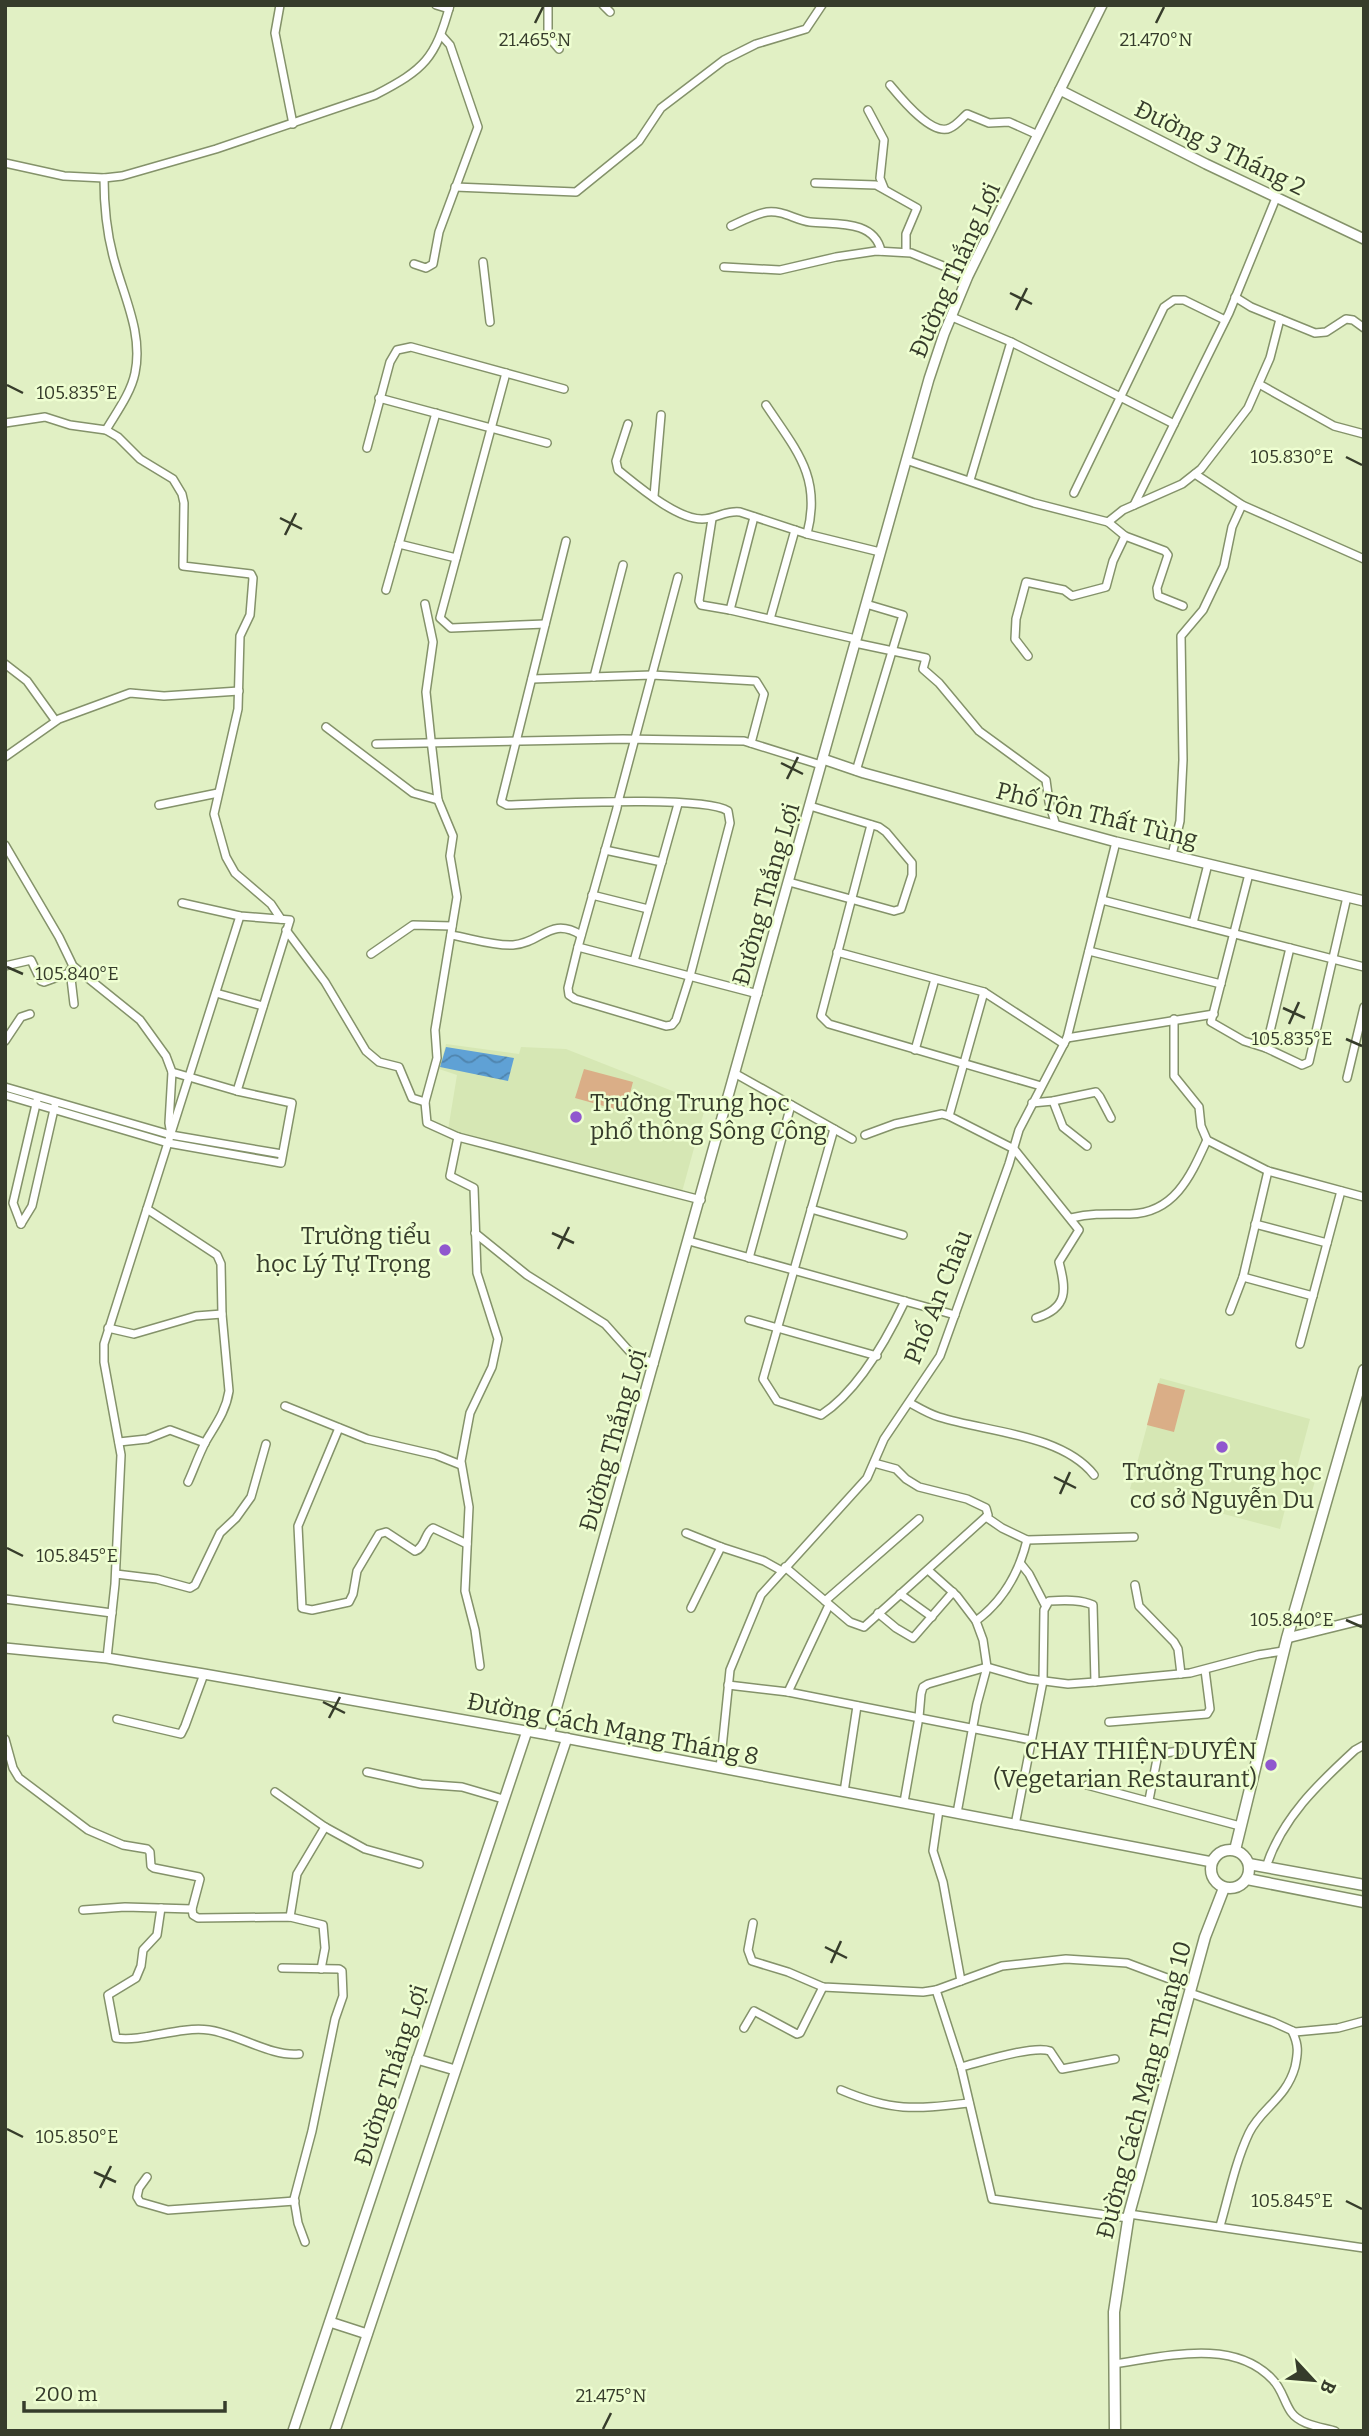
<svg xmlns="http://www.w3.org/2000/svg" width="1369" height="2436" viewBox="0 0 1369 2436" font-family="Bitter,serif">
<style>
.built{fill:#d6e7b4}
.garden{fill:#daae87}
.water{fill:url(#water-waves)}
.lines{fill:none;stroke-linecap:round;stroke-linejoin:round}
.minor-casing{stroke:#84926a;stroke-width:10}
.tertiary-casing{stroke:#84926a;stroke-width:12}
.secondary-casing{stroke:#84926a;stroke-width:13}
.minor{stroke:#fff;stroke-width:7}
.tertiary{stroke:#fff;stroke-width:9}
.secondary{stroke:#fff;stroke-width:10}
.ticks{fill:none;stroke:#363c2b;stroke-width:2.5}
.poi-dot{fill:#9057ce;stroke:#eefed1;stroke-width:2.5}
.labels{text-anchor:middle;stroke-width:5;stroke-linejoin:round;paint-order:stroke}
.street-label{font-size:24px;fill:#363c2b;stroke:#eefed1}
.poi-label{font-size:24px;fill:#363c2b;stroke:#eefed1;text-anchor:end}
.ticks-label{font-size:18px;text-anchor:middle;fill:#363c2b;stroke:#eefed1;stroke-width:5;stroke-linejoin:round;paint-order:stroke}
</style>
<defs>
<pattern id="water-waves" width="16" height="10" patternUnits="userSpaceOnUse" patternTransform="scale(1.75)"><rect width="16" height="10" fill="#5fa1d5"/><path d="M0 5q4-4 8 0t8 0" fill="none" stroke="#4f84ad"/></pattern>
</defs>
<rect width="100%" height="100%" fill="#e1f0c4"/>
<g class="built">
<path d="M 446,1044 L 519,1054 L 521,1047 L 566,1049 L 680,1094 L 678,1101 L 705,1108 L 682,1192 L 448,1130 L 457,1075 L 439,1069 Z"/>
<path d="M 1160,1378 L 1310,1419 L 1297,1468 L 1317,1474 L 1311,1495 L 1290,1490 L 1280,1529 L 1130,1489 Z"/>
</g>
<g class="garden">
<path d="M 584,1069 L 633,1082 L 625,1112 L 575,1098 Z"/>
<path d="M 1158,1383 L 1185,1390 L 1174,1432 L 1147,1425 Z"/>
</g>
<path class="water" d="M 446,1047 L 514,1058 L 508,1081 L 440,1067 Z"/>
<g class="lines">
<g class="minor-casing">
<g id="minor">
<path d="M 280,5 L 275,33 L 293,124"/>
<path d="M 436,5 L 449,9"/>
<path d="M 548,5 L 548,36 L 559,49"/>
<path d="M 603,5 L 610,12"/>
<path d="M 890,85 C 900,97 932,137 950,128 C 957,125 962,118 967,114 L 989,123 L 1009,122 L 1038,135"/>
<path d="M 868,110 L 884,140 L 880,178 L 884,188"/>
<path d="M 5,163 L 64,176 L 104,178 L 122,176 L 216,149 L 375,95 C 425,69 435,59 450,5"/>
<path d="M 104,178 C 104,206 107,236 115,263 C 125,299 143,335 135,373 C 131,393 116,413 106,430"/>
<path d="M 815,183 L 876,185 L 917,208 L 906,234 L 906,252"/>
<path d="M 455,187 L 576,192 L 639,141 L 661,108 L 724,60 L 756,44 L 806,29 L 822,5"/>
<path d="M 731,226 C 742,221 755,214 767,212 C 783,210 795,220 810,222 C 834,225 874,219 881,251"/>
<path d="M 483,262 L 490,322"/>
<path d="M 414,264 L 426,268 L 433,264 L 439,232 L 478,127 L 450,45 L 442,36"/>
<path d="M 724,267 L 780,270 L 836,257 L 876,251 L 911,253 L 968,276"/>
<path d="M 1235,297 L 1251,307 L 1315,333 L 1326,332 L 1346,319 L 1353,320 L 1364,328"/>
<path d="M 952,317 L 1011,342 L 1174,424"/>
<path d="M 506,373 L 440,618 L 451,628 L 545,624"/>
<path d="M 1259,384 L 1334,426 L 1364,434"/>
<path d="M 379,398 L 547,443"/>
<path d="M 766,405 C 796,450 822,477 807,534"/>
<path d="M 5,423 L 45,417 L 70,425 L 106,430 L 118,437 L 140,459 L 173,479 L 182,494 L 184,503 L 183,566 L 251,574 L 253,578 L 250,615 L 240,636 L 238,709 L 214,814 L 226,857 L 235,873 L 271,904 L 281,919"/>
<path d="M 628,424 L 616,461 L 618,470 C 638,486 676,519 702,519 C 716,519 726,510 740,512 L 807,534 L 880,552"/>
<path d="M 367,448 L 390,362 L 397,350 L 411,347 L 564,389"/>
<path d="M 906,460 L 1034,503 L 1108,522 L 1125,536 L 1165,551 L 1168,555 L 1157,588 L 1158,596 L 1183,606"/>
<path d="M 1195,474 L 1242,505 L 1364,559"/>
<path d="M 970,480 L 1011,342"/>
<path d="M 1074,493 L 1164,307 L 1174,300 L 1184,300 L 1225,320"/>
<path d="M 654,496 L 661,415"/>
<path d="M 1134,505 L 1229,313 L 1276,198"/>
<path d="M 712,519 L 699,601 L 701,605 L 730,610 L 754,517"/>
<path d="M 1108,522 L 1123,510 L 1182,484 L 1201,469 L 1248,408 L 1270,358 L 1280,319"/>
<path d="M 566,541 L 501,802 L 507,805 C 545,804 704,795 728,811 L 730,823 L 690,976 L 676,1020 L 672,1025 L 666,1026 L 575,999 L 569,995 L 568,988 L 578,947 L 617,808 L 618,802 C 638,727 658,652 678,577"/>
<path d="M 399,544 L 456,558"/>
<path d="M 386,590 L 436,413"/>
<path d="M 425,604 L 433,642 L 426,692 L 431,740 L 438,800 L 453,836 L 450,856 L 457,897 L 435,1030 L 437,1058 L 425,1102 L 427,1123 L 458,1137 L 701,1200"/>
<path d="M 730,610 L 856,639"/>
<path d="M 770,619 L 795,530"/>
<path d="M 855,643 L 926,658 L 923,669 L 939,683 L 979,731 L 1046,780 L 1049,802 L 1056,826"/>
<path d="M 1028,656 L 1015,639 L 1016,619 L 1026,582 L 1064,590 L 1072,596 L 1106,587 L 1113,561 L 1125,536"/>
<path d="M 5,664 L 27,681 L 55,720"/>
<path d="M 594,677 L 623,565"/>
<path d="M 532,679 L 652,675 L 756,681 L 764,694 L 751,743"/>
<path d="M 326,727 L 413,793 L 438,800"/>
<path d="M 376,744 L 623,739 L 744,741 L 821,765"/>
<path d="M 5,757 L 59,719 L 130,693 L 164,696 L 239,691"/>
<path d="M 856,771 L 903,615 L 866,604"/>
<path d="M 159,805 L 218,793"/>
<path d="M 871,825 L 821,1016 L 829,1024 L 1041,1086"/>
<path d="M 5,845 L 59,937 L 73,966 L 140,1020 L 166,1056 L 172,1072 L 237,1091 L 292,1103 L 281,1163 L 168,1143 L 5,1095"/>
<path d="M 605,850 L 662,862"/>
<path d="M 1172,855 L 1180,821 L 1183,760 L 1181,636 L 1203,610 L 1224,566 L 1232,527 L 1242,505"/>
<path d="M 1249,874 L 1211,1022 L 1244,1041 L 1266,1048 L 1302,1065 L 1309,1062 L 1347,897"/>
<path d="M 789,882 L 894,911 L 901,909 L 912,875 L 912,863 L 886,832 L 879,827 L 810,806"/>
<path d="M 592,895 L 648,909"/>
<path d="M 1102,900 L 1364,967"/>
<path d="M 182,903 L 240,916 L 290,920 L 237,1091"/>
<path d="M 1193,923 L 1208,864"/>
<path d="M 286,930 L 325,982 L 366,1051 L 379,1062 L 399,1067 L 412,1098 L 425,1102"/>
<path d="M 451,935 C 470,938 493,946 513,945 C 542,943 550,916 581,935"/>
<path d="M 578,947 L 758,994"/>
<path d="M 1089,951 L 1221,984"/>
<path d="M 837,952 L 984,992 L 1064,1044"/>
<path d="M 371,954 L 413,925 L 452,926"/>
<path d="M 634,961 L 678,804"/>
<path d="M 5,966 L 31,960 L 41,981 L 44,982 L 69,973"/>
<path d="M 70,970 L 74,1004"/>
<path d="M 216,993 L 263,1006"/>
<path d="M 1174,1019 L 1174,1076 L 1199,1107 L 1201,1126 L 1207,1140 L 1268,1171 L 1364,1197"/>
<path d="M 1067,1038 L 1214,1014"/>
<path d="M 5,1041 L 21,1017 L 30,1014"/>
<path d="M 1266,1048 L 1290,948"/>
<path d="M 915,1050 L 935,979"/>
<path d="M 736,1074 L 852,1139"/>
<path d="M 1347,1078 L 1364,1007"/>
<path d="M 5,1087 L 171,1135 L 282,1154"/>
<path d="M 1053,1101 L 1063,1127 L 1087,1146"/>
<path d="M 1032,1103 L 1053,1101 L 1096,1092 L 1100,1097 L 1111,1118"/>
<path d="M 949,1116 L 984,992"/>
<path d="M 834,1129 L 763,1379 L 777,1401 L 821,1415 C 858,1391 886,1341 905,1301"/>
<path d="M 171,1135 L 169,1123 L 172,1072"/>
<path d="M 865,1135 L 895,1124 L 942,1114 L 949,1116 L 1014,1149 L 1079,1230 L 1059,1262 C 1066,1289 1069,1308 1036,1318"/>
<path d="M 458,1137 L 450,1176 L 474,1188 L 477,1273 L 498,1339 L 492,1367 L 470,1413 L 461,1461 L 469,1507 L 465,1591 L 475,1630 L 480,1666"/>
<path d="M 147,1209 L 217,1255 L 221,1264 L 222,1314 L 229,1391 C 226,1411 216,1424 206,1441 C 199,1454 194,1469 188,1482"/>
<path d="M 811,1209 L 903,1235"/>
<path d="M 1071,1218 C 1093,1213 1108,1214 1130,1214 C 1175,1213 1191,1175 1207,1140"/>
<path d="M 21,1224 L 13,1203 L 37,1100"/>
<path d="M 21,1224 L 32,1206 L 55,1105"/>
<path d="M 1255,1224 L 1327,1243"/>
<path d="M 475,1233 L 527,1275 L 605,1324 L 630,1352 L 654,1364"/>
<path d="M 689,1241 L 955,1315"/>
<path d="M 749,1258 L 791,1105"/>
<path d="M 1243,1277 L 1313,1296"/>
<path d="M 1230,1311 L 1243,1277 L 1268,1171"/>
<path d="M 749,1320 L 877,1356"/>
<path d="M 108,1328 L 134,1334 L 196,1316 L 222,1314"/>
<path d="M 1300,1344 L 1341,1191"/>
<path d="M 910,1403 C 919,1408 929,1414 939,1417 C 986,1432 1062,1434 1094,1475"/>
<path d="M 285,1406 L 367,1439 L 436,1455 L 461,1465"/>
<path d="M 339,1428 L 298,1526 L 302,1608 L 312,1610 L 349,1602 L 353,1594 L 357,1571 L 379,1534 L 386,1532 L 415,1551 C 426,1547 424,1533 433,1528 L 467,1544"/>
<path d="M 119,1442 L 147,1439 L 170,1430 L 205,1443"/>
<path d="M 986,1517 L 1002,1528 L 1027,1540 L 1134,1537"/>
<path d="M 686,1533 L 721,1547 L 764,1561 L 782,1571"/>
<path d="M 1021,1564 L 1029,1574 L 1045,1605"/>
<path d="M 785,1567 L 850,1622 L 864,1627 L 988,1515 L 986,1508 L 967,1499 L 919,1487 L 906,1479 L 896,1469 L 874,1463"/>
<path d="M 928,1570 L 957,1596 L 976,1621 L 983,1640 L 987,1667 L 977,1704 L 957,1813"/>
<path d="M 116,1574 L 157,1579 L 190,1588 L 195,1585 L 220,1533 L 236,1518 L 251,1497 L 266,1444"/>
<path d="M 1135,1585 L 1139,1606 L 1174,1642 L 1178,1649 L 1181,1674"/>
<path d="M 900,1594 L 932,1617"/>
<path d="M 5,1599 L 112,1613"/>
<path d="M 825,1601 L 919,1519"/>
<path d="M 691,1608 L 721,1547"/>
<path d="M 878,1613 L 896,1628 L 913,1638 L 953,1592"/>
<path d="M 976,1621 C 1003,1601 1019,1573 1027,1540"/>
<path d="M 107,1658 L 115,1584 L 121,1455 L 104,1362 L 104,1344 L 240,916"/>
<path d="M 728,1685 L 788,1692 L 1031,1740"/>
<path d="M 788,1692 L 829,1605"/>
<path d="M 117,1719 L 181,1734 L 185,1726 L 204,1674"/>
<path d="M 1109,1722 L 1207,1714 L 1210,1709 L 1205,1670"/>
<path d="M 5,1739 L 13,1768 L 19,1778 L 88,1830 L 123,1845 L 147,1849 L 150,1852 L 151,1866 L 154,1868 L 199,1877 L 200,1879 L 192,1909 L 193,1915 L 198,1918 L 290,1917 L 323,1925 L 325,1948 L 321,1969"/>
<path d="M 720,1768 L 730,1670 L 761,1595 L 867,1478 L 884,1439 L 940,1356 L 1009,1164 L 1019,1130 L 1067,1038 L 1116,842"/>
<path d="M 367,1772 L 421,1784 L 462,1787 L 503,1799"/>
<path d="M 1087,1785 L 1240,1826"/>
<path d="M 275,1792 L 325,1827 L 365,1849 L 419,1864"/>
<path d="M 844,1792 L 857,1706"/>
<path d="M 1149,1800 L 1158,1754 L 1179,1751"/>
<path d="M 904,1802 L 919,1717 L 921,1694 L 923,1687 L 928,1684 L 987,1667 L 1029,1679 L 1068,1684 L 1095,1682 L 1190,1673 L 1258,1655 L 1283,1651"/>
<path d="M 939,1810 L 933,1851 L 943,1882 L 961,1981"/>
<path d="M 1015,1825 L 1043,1681 L 1044,1610 L 1049,1601 C 1063,1600 1081,1599 1093,1605 L 1095,1682"/>
<path d="M 1266,1867 C 1282,1818 1318,1784 1355,1750 L 1364,1745"/>
<path d="M 161,1908 L 157,1935 L 143,1950 L 141,1966 L 136,1978 L 108,1995 L 116,2038 C 144,2042 178,2026 209,2030 C 238,2034 271,2057 299,2054"/>
<path d="M 83,1910 L 125,1907 L 192,1909"/>
<path d="M 290,1917 L 297,1874 L 325,1827"/>
<path d="M 753,1923 L 748,1950 L 752,1961 L 788,1972 L 823,1987 L 923,1992 L 936,1990 L 1002,1966 L 1066,1959 L 1127,1963 L 1191,1987"/>
<path d="M 282,1968 L 339,1969 L 342,1971 L 343,1996 L 335,2019 L 312,2131 L 294,2199 L 298,2223 L 305,2242"/>
<path d="M 936,1990 L 961,2067 L 992,2199 L 1128,2218"/>
<path d="M 1190,1993 L 1273,2022 L 1295,2032 L 1338,2028 L 1364,2021"/>
<path d="M 744,2028 L 754,2011 L 797,2034 L 800,2033 L 823,1987"/>
<path d="M 961,2067 C 981,2062 1033,2045 1050,2051 L 1062,2069 L 1115,2059"/>
<path d="M 841,2090 C 893,2112 915,2109 969,2103"/>
<path d="M 147,2177 L 139,2188 L 137,2197 L 140,2202 L 168,2210 L 295,2201"/>
<path d="M 1129,2214 L 1364,2248"/>
<path d="M 1220,2226 C 1229,2195 1235,2163 1249,2133 C 1261,2108 1286,2099 1295,2067 C 1298,2053 1299,2045 1292,2031"/>
<path d="M 1114,2364 C 1164,2357 1234,2337 1273,2380 C 1282,2389 1284,2402 1291,2412 C 1300,2425 1321,2427 1335,2431"/>
</g>
</g>
<g class="tertiary-casing">
<g id="tertiary">
<path d="M 1060,90 L 1206,164 L 1364,239"/>
<path d="M 823,759 L 864,773 L 1116,842 L 1364,901"/>
<path d="M 1287,1638 L 1364,1619"/>
<path d="M 5,1648 L 107,1658 L 204,1674 L 549,1735 L 1212,1862"/>
<path d="M 549,1735 L 929,379 L 944,334 L 968,276 L 1102,5"/>
<path d="M 417,2059 L 455,2070"/>
<path d="M 330,2322 L 367,2334"/>
<path d="M 293,2431 L 527,1731"/>
<path d="M 335,2431 L 567,1738"/>
</g>
</g>
<g class="secondary-casing">
<g id="secondary">
<circle cx="1230" cy="1869" r="19"/>
<path d="M 1235,1850 L 1287,1638 L 1364,1370"/>
<path d="M 1249,1864 L 1364,1885"/>
<path d="M 1247,1879 L 1364,1902"/>
<path d="M 1115,2431 L 1114,2312 L 1129,2214 L 1205,1937 L 1224,1888"/>
</g>
</g>
<use href="#minor" class="minor"/>
<use href="#tertiary" class="tertiary"/>
<use href="#secondary" class="secondary"/>
</g>
<path class="ticks" d="M 535,23 L 543,7M 1156,23 L 1164,7M 1010,293 L 1032,304M 1016,310 L 1027,288M 7,385 L 23,393M 1346,457 L 1362,465M 280,518 L 302,529M 285,535 L 296,513M 781,763 L 803,774M 787,779 L 798,757M 7,967 L 23,974M 1283,1008 L 1305,1018M 1289,1024 L 1299,1002M 1346,1039 L 1362,1046M 552,1233 L 574,1243M 558,1249 L 569,1227M 1054,1477 L 1076,1488M 1060,1494 L 1070,1472M 7,1548 L 23,1556M 1346,1620 L 1362,1627M 323,1702 L 345,1713M 329,1718 L 340,1697M 825,1947 L 847,1958M 831,1963 L 841,1941M 7,2129 L 23,2137M 94,2172 L 116,2182M 100,2188 L 111,2166M 1346,2201 L 1362,2209M 603,2429 L 611,2413"/>
<g class="poi-dot">
<circle cx="576" cy="1117" r="7"/>
<circle cx="445" cy="1250" r="7"/>
<circle cx="1222" cy="1447" r="7"/>
<circle cx="1271" cy="1765" r="7"/>
</g>
<g class="labels">
<g class="street-label">
<text transform="translate(1220 148) rotate(26)" y="8">Đường 3 Tháng 2</text>
<text transform="translate(955 270) rotate(-66)" y="8">Đường Thắng Lợi</text>
<text transform="translate(1097 815) rotate(14)" y="8">Phố Tôn Thất Tùng</text>
<text transform="translate(766 894) rotate(-74)" y="8">Đường Thắng Lợi</text>
<text transform="translate(938 1297) rotate(-68)" y="8">Phố An Châu</text>
<text transform="translate(613 1440) rotate(-74)" y="8">Đường Thắng Lợi</text>
<text transform="translate(613 1729) rotate(11)" y="8">Đường Cách Mạng Tháng 8</text>
<text transform="translate(391 2075) rotate(-72)" y="8">Đường Thắng Lợi</text>
<text transform="translate(1144 2090) rotate(-75)" y="8">Đường Cách Mạng Tháng 10</text>
</g>
<g class="poi-label">
<text x="590" y="1111" text-anchor="start">Trường Trung học<tspan x="590" dy="28">phổ thông Sông Công</tspan></text>
<text x="431" y="1244">Trường tiểu<tspan x="431" dy="28">học Lý Tự Trọng</tspan></text>
<text x="1222" y="1480" text-anchor="middle">Trường Trung học<tspan x="1222" dy="28">cơ sở Nguyễn Du</tspan></text>
<text x="1257" y="1759">CHAY THIỆN DUYÊN<tspan x="1257" dy="28">(Vegetarian Restaurant)</tspan></text>
</g>
</g>
<g class="ticks-label">
<text x="535" y="46">21.465°N</text>
<text x="1156" y="46">21.470°N</text>
<text x="77" y="399">105.835°E</text>
<text x="1292" y="463">105.830°E</text>
<text x="77" y="980">105.840°E</text>
<text x="1292" y="1045">105.835°E</text>
<text x="77" y="1562">105.845°E</text>
<text x="1292" y="1626">105.840°E</text>
<text x="77" y="2143">105.850°E</text>
<text x="1292" y="2207">105.845°E</text>
<text x="611" y="2402">21.475°N</text>
</g>
<rect width="1369" height="2436" fill="none" stroke="#363c2b" stroke-width="14"/>
<g transform="translate(1313 2380) rotate(116)" stroke="#eefed1" stroke-width="5" paint-order="stroke">
<path d="M0-5L12 26L0 18L-12 26Z" fill="#363c2b"/>
<text y="-10" font-size="19" font-weight="bold" text-anchor="middle" fill="#363c2b">B</text>
</g>
<path d="M24 2401v10h201v-10" fill="none" stroke="#363c2b" stroke-width="3.5"/>
<text x="35" y="2401" font-size="21" fill="#363c2b" stroke="#eefed1" stroke-width="5" paint-order="stroke">200 m</text>
</svg>
